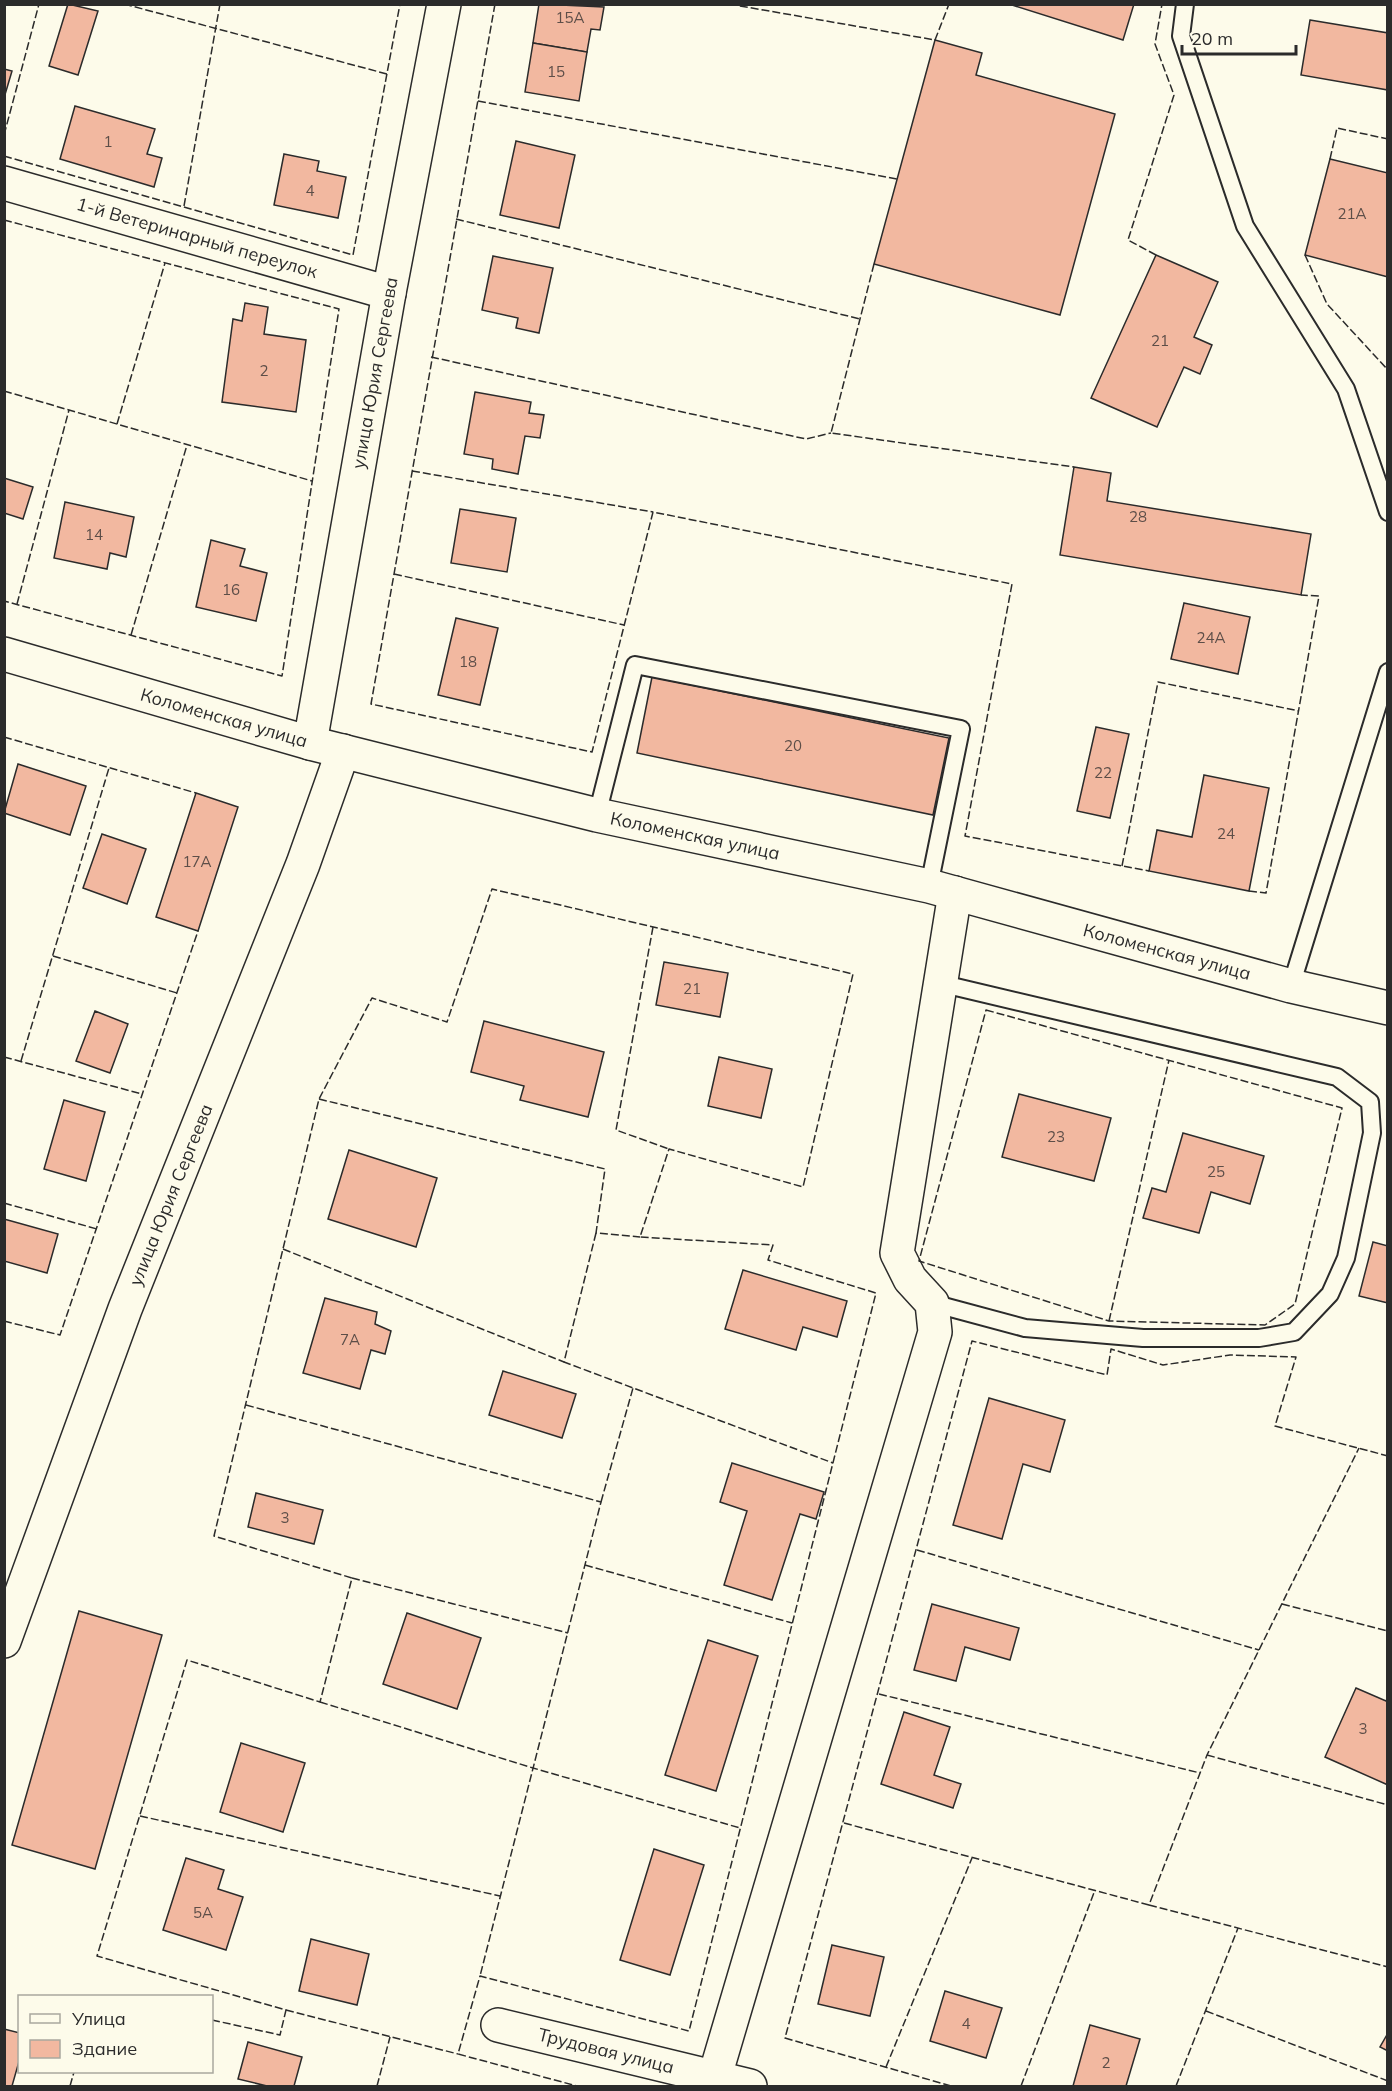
<svg xmlns="http://www.w3.org/2000/svg" width="1392" height="2091" viewBox="0 0 1392 2091" font-family="Mulish,sans-serif">
<style>
.building{fill:#f2b8a0;stroke:#2b2b2b;stroke-width:1.5}
.lines{fill:none;stroke-linecap:round;stroke-linejoin:round}
.lane-casing{stroke:#2b2b2b;stroke-width:20}
.street-casing{stroke:#2b2b2b;stroke-width:36}
.secondary-casing{stroke:#2b2b2b;stroke-width:36}
.lane{stroke:#fdfbea;stroke-width:16}
.street{stroke:#fdfbea;stroke-width:33}
.secondary{stroke:#fdfbea;stroke-width:33}
.fence{stroke:#2b2b2b;stroke-width:1.5;stroke-dasharray:8 3;stroke-linecap:butt}
.labels{text-anchor:middle;stroke-width:4.5;stroke-linejoin:round;paint-order:stroke}
.number-label{font-size:15px;fill:#5d4e48}
.street-label{font-size:18px;fill:#2b2b2b;stroke:#fdfbea}
</style>
<rect width="100%" height="100%" fill="#fdfbea"/>
<g class="building">
<path d="M 68,4 L 98,11 L 78,75 L 49,66 Z"/>
<path d="M 539,4 L 604,7 L 600,30 L 591,29 L 587,52 L 533,43 Z"/>
<path d="M 1009,4 L 1134,4 L 1123,40 Z"/>
<path d="M 1310,20 L 1388,33 L 1388,90 L 1301,75 Z"/>
<path d="M 935,40 L 982,53 L 976,75 L 1115,114 L 1060,315 L 874,264 Z"/>
<path d="M 533,43 L 587,52 L 579,101 L 525,92 Z"/>
<path d="M 4,69 L 12,71 L 4,98 Z"/>
<path d="M 75,106 L 155,129 L 147,154 L 162,158 L 154,187 L 60,159 Z"/>
<path d="M 516,141 L 575,155 L 559,228 L 500,215 Z"/>
<path d="M 284,154 L 319,161 L 317,171 L 346,177 L 338,218 L 274,205 Z"/>
<path d="M 1330,159 L 1388,173 L 1388,277 L 1305,255 Z"/>
<path d="M 1156,255 L 1218,282 L 1194,337 L 1212,345 L 1200,374 L 1184,367 L 1157,427 L 1091,398 Z"/>
<path d="M 493,256 L 553,268 L 539,333 L 516,328 L 518,318 L 482,310 Z"/>
<path d="M 245,303 L 268,307 L 264,334 L 306,340 L 296,412 L 222,402 L 233,319 L 242,321 Z"/>
<path d="M 475,392 L 531,402 L 529,413 L 544,415 L 540,438 L 525,436 L 518,474 L 492,469 L 493,459 L 464,454 Z"/>
<path d="M 1074,467 L 1111,473 L 1107,501 L 1311,534 L 1301,595 L 1060,555 Z"/>
<path d="M 4,478 L 33,487 L 23,519 L 4,513 Z"/>
<path d="M 65,502 L 134,517 L 126,557 L 110,553 L 107,569 L 54,558 Z"/>
<path d="M 460,509 L 516,518 L 507,572 L 451,563 Z"/>
<path d="M 211,540 L 245,549 L 240,566 L 267,573 L 256,621 L 196,607 Z"/>
<path d="M 1184,603 L 1250,617 L 1238,674 L 1171,659 Z"/>
<path d="M 456,618 L 498,628 L 480,705 L 438,695 Z"/>
<path d="M 652,677 L 949,738 L 933,815 L 637,753 Z"/>
<path d="M 1096,727 L 1129,734 L 1110,818 L 1077,811 Z"/>
<path d="M 18,764 L 86,786 L 70,835 L 4,813 Z"/>
<path d="M 1204,775 L 1269,788 L 1249,891 L 1149,871 L 1157,830 L 1192,837 Z"/>
<path d="M 196,793 L 238,807 L 198,931 L 156,917 Z"/>
<path d="M 102,834 L 146,849 L 127,904 L 83,888 Z"/>
<path d="M 664,962 L 728,973 L 720,1017 L 656,1005 Z"/>
<path d="M 95,1011 L 128,1024 L 110,1073 L 76,1061 Z"/>
<path d="M 484,1021 L 604,1052 L 588,1117 L 520,1100 L 524,1086 L 471,1072 Z"/>
<path d="M 719,1057 L 772,1069 L 761,1118 L 708,1106 Z"/>
<path d="M 1019,1094 L 1111,1118 L 1094,1181 L 1002,1157 Z"/>
<path d="M 64,1100 L 105,1112 L 86,1181 L 44,1169 Z"/>
<path d="M 1183,1133 L 1264,1156 L 1250,1204 L 1211,1192 L 1199,1233 L 1143,1218 L 1152,1188 L 1166,1192 Z"/>
<path d="M 349,1150 L 437,1178 L 416,1247 L 328,1219 Z"/>
<path d="M 4,1219 L 58,1234 L 47,1273 L 4,1261 Z"/>
<path d="M 1373,1242 L 1388,1246 L 1388,1303 L 1359,1296 Z"/>
<path d="M 743,1270 L 847,1301 L 837,1337 L 803,1327 L 796,1350 L 725,1329 Z"/>
<path d="M 325,1298 L 377,1312 L 375,1324 L 391,1331 L 385,1354 L 371,1350 L 360,1389 L 303,1373 Z"/>
<path d="M 503,1371 L 576,1394 L 562,1438 L 489,1415 Z"/>
<path d="M 989,1398 L 1065,1420 L 1050,1472 L 1023,1464 L 1002,1539 L 953,1525 Z"/>
<path d="M 732,1463 L 824,1492 L 816,1519 L 800,1514 L 772,1600 L 724,1585 L 747,1511 L 720,1502 Z"/>
<path d="M 256,1493 L 323,1510 L 314,1544 L 248,1527 Z"/>
<path d="M 932,1604 L 1019,1628 L 1010,1660 L 965,1647 L 956,1681 L 914,1670 Z"/>
<path d="M 79,1611 L 162,1635 L 95,1869 L 12,1845 Z"/>
<path d="M 407,1613 L 481,1638 L 457,1709 L 383,1684 Z"/>
<path d="M 708,1640 L 758,1656 L 716,1791 L 665,1775 Z"/>
<path d="M 1356,1688 L 1386,1701 L 1388,1697 L 1388,1785 L 1325,1757 Z"/>
<path d="M 904,1712 L 950,1727 L 934,1775 L 961,1784 L 953,1808 L 881,1784 Z"/>
<path d="M 241,1743 L 305,1763 L 283,1832 L 220,1812 Z"/>
<path d="M 654,1849 L 704,1865 L 670,1975 L 620,1960 Z"/>
<path d="M 186,1858 L 224,1870 L 218,1889 L 243,1897 L 226,1950 L 163,1930 Z"/>
<path d="M 311,1939 L 369,1954 L 357,2005 L 299,1991 Z"/>
<path d="M 832,1945 L 884,1957 L 870,2016 L 818,2004 Z"/>
<path d="M 945,1991 L 1002,2008 L 986,2058 L 930,2041 Z"/>
<path d="M 1090,2025 L 1140,2039 L 1126,2086 L 1073,2086 Z"/>
<path d="M 4,2029 L 20,2033 L 20,2058 L 12,2086 L 4,2086 Z"/>
<path d="M 1388,2033 L 1388,2051 L 1380,2047 Z"/>
<path d="M 248,2042 L 302,2057 L 294,2086 L 267,2086 L 238,2079 Z"/>
</g>
<g class="lines">
<g class="lane-casing">
<g id="lane">
<path d="M 1185,4 L 1181,36 L 1245,226 L 1346,389 L 1388,512"/>
<path d="M 597,815 L 635,665 L 961,729 L 929,886"/>
<path d="M 1291,986 L 1388,672"/>
<path d="M 932,1303 L 1025,1328 L 1143,1338 L 1259,1338 L 1294,1332 L 1330,1294 L 1346,1258 L 1372,1133 L 1370,1102 L 1337,1077 L 939,983"/>
</g>
</g>
<g class="street-casing">
<g id="street">
<path d="M 4,183 L 389,293"/>
<path d="M 4,1641 L 125,1309 L 303,864 L 343,751"/>
<path d="M 498,2025 L 750,2086"/>
<path d="M 712,2086 L 935,1332 L 932,1303 L 910,1279 L 897,1253 L 955,893"/>
</g>
</g>
<g class="secondary-casing">
<g id="secondary">
<path d="M 4,654 L 310,743 L 597,815 L 929,886 L 1291,986 L 1388,1008"/>
<path d="M 310,743 L 389,293 L 444,4"/>
</g>
</g>
<use href="#lane" class="lane"/>
<use href="#street" class="street"/>
<use href="#secondary" class="secondary"/>
<g class="fence">
<path d="M 124,4 L 387,74"/>
<path d="M 495,4 L 371,704 L 592,752 L 653,512 L 1012,584 L 965,836 L 1149,871"/>
<path d="M 729,4 L 935,40 L 949,4"/>
<path d="M 478,101 L 897,179"/>
<path d="M 4,135 L 39,4"/>
<path d="M 4,156 L 353,255 L 400,4"/>
<path d="M 1330,159 L 1337,128 L 1388,139"/>
<path d="M 184,206 L 220,4"/>
<path d="M 456,219 L 860,319"/>
<path d="M 4,220 L 339,309 L 282,676 L 4,601"/>
<path d="M 1156,255 L 1128,240 L 1174,95 L 1155,44 L 1162,4"/>
<path d="M 1305,255 L 1327,304 L 1388,370"/>
<path d="M 874,264 L 831,433 L 1074,467"/>
<path d="M 431,357 L 806,439 L 831,433"/>
<path d="M 4,391 L 312,481"/>
<path d="M 117,424 L 165,263"/>
<path d="M 412,471 L 653,512"/>
<path d="M 394,574 L 624,625"/>
<path d="M 17,604 L 69,410"/>
<path d="M 131,635 L 187,445"/>
<path d="M 4,737 L 196,793"/>
<path d="M 1122,866 L 1158,682 L 1299,711"/>
<path d="M 1249,891 L 1266,893 L 1319,596 L 1301,595"/>
<path d="M 653,927 L 616,1130 L 669,1149"/>
<path d="M 53,956 L 177,993"/>
<path d="M 986,1010 L 1342,1108 L 1295,1304 L 1265,1325 L 1109,1321 L 919,1261 Z"/>
<path d="M 4,1057 L 142,1094"/>
<path d="M 21,1061 L 109,768"/>
<path d="M 319,1099 L 605,1169 L 596,1233 L 640,1237"/>
<path d="M 4,1203 L 97,1229"/>
<path d="M 596,1233 L 564,1362 L 833,1463"/>
<path d="M 283,1249 L 564,1362"/>
<path d="M 4,1321 L 60,1335 L 198,931"/>
<path d="M 1109,1321 L 1169,1060"/>
<path d="M 246,1405 L 601,1502 L 480,1976"/>
<path d="M 601,1502 L 633,1388"/>
<path d="M 917,1550 L 1259,1650"/>
<path d="M 585,1565 L 792,1623"/>
<path d="M 352,1578 L 568,1633"/>
<path d="M 1282,1604 L 1388,1631"/>
<path d="M 879,1694 L 1200,1773"/>
<path d="M 320,1702 L 533,1768 L 740,1828"/>
<path d="M 1207,1755 L 1388,1805"/>
<path d="M 140,1816 L 500,1896"/>
<path d="M 844,1823 L 1149,1905 L 1207,1755 L 1359,1448"/>
<path d="M 1149,1905 L 1388,1967"/>
<path d="M 286,2010 L 458,2054"/>
<path d="M 1206,2011 L 1388,2081"/>
<path d="M 212,2020 L 280,2035 L 286,2010 L 97,1956 L 187,1660 L 320,1702 L 352,1578 L 214,1536 L 319,1099 L 372,998 L 447,1022 L 492,889 L 853,974 L 803,1187 L 669,1149 L 640,1237 L 773,1245 L 768,1260 L 876,1293 L 689,2031 L 480,1976 L 458,2054 L 577,2086"/>
<path d="M 886,2067 L 972,1858"/>
<path d="M 70,2086 L 74,2072"/>
<path d="M 377,2086 L 390,2037"/>
<path d="M 951,2086 L 785,2038 L 972,1341 L 1107,1375 L 1111,1349 L 1163,1365 L 1230,1355 L 1296,1357 L 1275,1426 L 1388,1456"/>
<path d="M 1021,2086 L 1095,1890"/>
<path d="M 1176,2086 L 1238,1928"/>
</g>
</g>
<g class="labels">
<g class="number-label">
<text x="570" y="23">15А</text>
<text x="556" y="77">15</text>
<text x="108" y="147">1</text>
<text x="310" y="196">4</text>
<text x="1352" y="219">21А</text>
<text x="1160" y="346">21</text>
<text x="264" y="376">2</text>
<text x="1138" y="522">28</text>
<text x="94" y="540">14</text>
<text x="231" y="595">16</text>
<text x="1211" y="643">24А</text>
<text x="468" y="667">18</text>
<text x="793" y="751">20</text>
<text x="1103" y="778">22</text>
<text x="1226" y="839">24</text>
<text x="197" y="867">17А</text>
<text x="692" y="994">21</text>
<text x="1056" y="1142">23</text>
<text x="1216" y="1177">25</text>
<text x="350" y="1345">7А</text>
<text x="285" y="1523">3</text>
<text x="1363" y="1734">3</text>
<text x="203" y="1918">5А</text>
<text x="966" y="2029">4</text>
<text x="1106" y="2068">2</text>
</g>
<g class="street-label">
<text transform="translate(197 238) rotate(16)" y="6">1-й Ветеринарный переулок</text>
<text transform="translate(375 373) rotate(-80)" y="6">улица Юрия Сергеева</text>
<text transform="translate(224 718) rotate(16)" y="6">Коломенская улица</text>
<text transform="translate(695 836) rotate(12)" y="6">Коломенская улица</text>
<text transform="translate(1167 952) rotate(15)" y="6">Коломенская улица</text>
<text transform="translate(171 1195) rotate(-68)" y="6">улица Юрия Сергеева</text>
<text transform="translate(606 2051) rotate(14)" y="6">Трудовая улица</text>
</g>
</g>
<rect width="1392" height="2091" fill="none" stroke="#2b2b2b" stroke-width="12"/>
<rect x="18" y="1995" width="195" height="78" fill="#fdfbea" stroke="#a9a89e" stroke-width="1.5"/>
<rect x="30" y="2014" width="30" height="9" fill="#fdfbea" stroke="#a9a89e" stroke-width="1.5"/>
<text x="72" y="2025" font-size="18" fill="#2b2b2b">Улица</text>
<rect x="30" y="2040" width="30" height="18" fill="#f2b8a0" stroke="#a9a89e" stroke-width="1.5"/>
<text x="72" y="2055" font-size="18" fill="#2b2b2b">Здание</text>
<path d="M1182 45v9h114v-9" fill="none" stroke="#2b2b2b" stroke-width="3"/>
<text x="1191" y="45" font-size="18" fill="#2b2b2b" stroke="#fdfbea" stroke-width="4.5" paint-order="stroke">20 m</text>
</svg>
